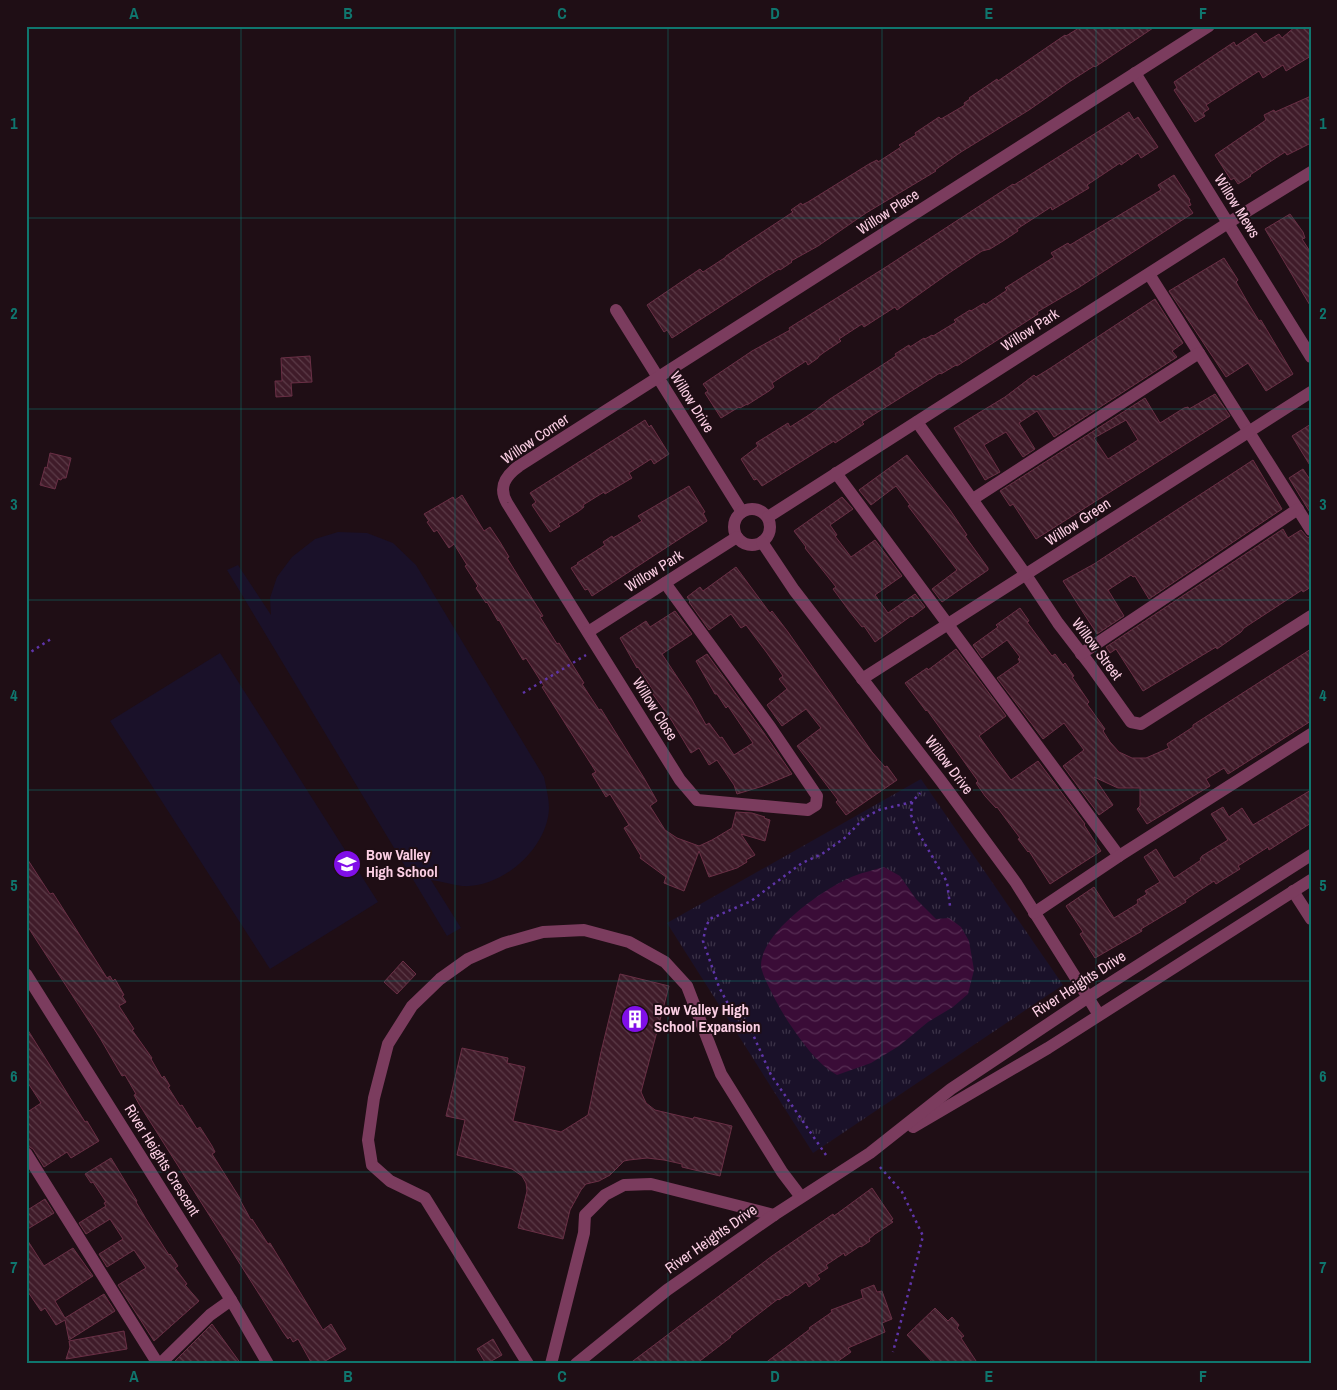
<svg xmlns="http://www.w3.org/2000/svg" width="1337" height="1390" viewBox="0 0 1337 1390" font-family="'Archivo Narrow',sans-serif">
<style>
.park{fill:url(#park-tufts)}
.pitch{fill:#1a1129}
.water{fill:url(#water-waves)}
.building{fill:url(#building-back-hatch);stroke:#692f45;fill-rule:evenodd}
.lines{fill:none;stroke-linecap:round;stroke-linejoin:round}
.path{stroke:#5f35a9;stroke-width:2.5;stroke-dasharray:2.5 4;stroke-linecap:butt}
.minor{stroke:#7b3c5e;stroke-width:12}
.grid{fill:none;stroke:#0f766e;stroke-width:1;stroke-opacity:0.55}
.labels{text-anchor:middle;stroke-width:4;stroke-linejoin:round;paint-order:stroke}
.street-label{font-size:15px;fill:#fccfe4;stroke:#1f0e15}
.poi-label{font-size:15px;font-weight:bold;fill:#fccfe4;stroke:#1f0e15;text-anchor:start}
.neatline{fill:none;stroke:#0f766e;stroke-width:2}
.grid-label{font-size:16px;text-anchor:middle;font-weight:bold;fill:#0f766e}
</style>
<defs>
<pattern id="park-tufts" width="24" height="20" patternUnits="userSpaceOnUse" patternTransform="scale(1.25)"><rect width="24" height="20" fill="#1a1129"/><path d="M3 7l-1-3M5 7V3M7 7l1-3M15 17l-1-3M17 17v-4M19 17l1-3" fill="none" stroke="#3c3348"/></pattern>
<pattern id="water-waves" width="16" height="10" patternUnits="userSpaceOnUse" patternTransform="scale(1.25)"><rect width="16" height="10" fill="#3a0c37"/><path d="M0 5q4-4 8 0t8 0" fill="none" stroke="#572e54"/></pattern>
<pattern id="building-back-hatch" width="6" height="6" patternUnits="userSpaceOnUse" patternTransform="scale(1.25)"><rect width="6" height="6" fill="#3f1b29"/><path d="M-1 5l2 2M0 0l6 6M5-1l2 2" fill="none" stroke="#5c3b48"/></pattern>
</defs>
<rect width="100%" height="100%" fill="#1f0e15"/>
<path class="park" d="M 921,779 L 1063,985 L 813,1153 L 667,923 Z"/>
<g class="pitch">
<path d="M 338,532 L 367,533 L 393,543 L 416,565 L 544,777 C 546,787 549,798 549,808 C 548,848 502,889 462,886 C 452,885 441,881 431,880 L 461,928 L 447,936 L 227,570 L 238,565 L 271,615 L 270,598 L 277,577 L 292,557 L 315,539 Z"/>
<path d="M 220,653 L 378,902 L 270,969 L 110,721 Z"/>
</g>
<path class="water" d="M 884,867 L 900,876 L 916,899 L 936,919 L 949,918 L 961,927 L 969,941 L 974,970 L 968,994 L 953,1007 L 928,1022 L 899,1046 L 871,1063 L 837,1075 C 816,1063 803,1043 789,1023 C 782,1012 761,976 761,965 C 762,931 826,887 854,876 C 864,872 874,870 884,867 Z"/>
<g class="building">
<path d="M 1082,26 L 1156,26 L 1095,67 L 1094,66 L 1069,82 L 1029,110 L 961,152 L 935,170 L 936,171 L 866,213 L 818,246 L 791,261 L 792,262 L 780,270 L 779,269 L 760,281 L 672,338 L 667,330 L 664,332 L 647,305 L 700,269 L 703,272 L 726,257 L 726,256 L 793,212 L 791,210 L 801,203 L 802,205 L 808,202 L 869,164 L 877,160 L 878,162 L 901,147 L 899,145 L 916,135 L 915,133 L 939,117 L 941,119 L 965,105 L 964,103 L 970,99 L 969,98 L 997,79 L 998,81 L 1065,35 L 1066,36 Z"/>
<path d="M 1296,26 L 1311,26 L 1311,56 L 1286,71 L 1283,65 L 1263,78 L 1259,71 L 1206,105 L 1209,109 L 1203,113 L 1205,116 L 1195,122 L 1174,90 L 1177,88 L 1174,82 L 1234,42 L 1236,46 L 1256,33 L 1264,43 L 1279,34 L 1282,38 Z"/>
<path d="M 1311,96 L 1311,143 L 1287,155 L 1285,152 L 1250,175 L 1251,176 L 1238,184 L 1234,178 L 1231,180 L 1215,155 L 1266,120 L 1264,115 L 1274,110 L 1275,112 Z"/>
<path d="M 1129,112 L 1134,120 L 1138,117 L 1158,147 L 1141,158 L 1138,153 L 1121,165 L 1120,163 L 1087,185 L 1089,188 L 1052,210 L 1051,207 L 1017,229 L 1018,231 L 1003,241 L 990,249 L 982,251 L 949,273 L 897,310 L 895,307 L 864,327 L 862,324 L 839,339 L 841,341 L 823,353 L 818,357 L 818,358 L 808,365 L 806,361 L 772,383 L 774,387 L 769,391 L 747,405 L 747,404 L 740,408 L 739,407 L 721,418 L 705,393 L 708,391 L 703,384 L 752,351 L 790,330 L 789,328 L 886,267 L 1013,184 L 1014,185 Z"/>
<path d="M 1174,175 L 1190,200 L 1189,201 L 1191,205 L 1188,206 L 1193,213 L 1078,288 L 1037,312 L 1038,314 L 957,366 L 956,365 L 941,374 L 940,373 L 897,400 L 862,422 L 864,424 L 835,443 L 834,441 L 762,486 L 757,479 L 754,480 L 741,459 L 758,446 L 756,443 L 788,423 L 790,427 L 812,413 L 830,399 L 896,356 L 895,354 L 909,345 L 910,347 L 924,338 L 925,339 L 932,335 L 933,336 L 956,322 L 954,320 L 970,310 L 971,311 L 984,303 L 985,305 L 1007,290 L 1005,288 L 1054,257 L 1051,253 L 1068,243 L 1070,245 L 1161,190 L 1158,185 Z"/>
<path d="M 1290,214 L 1303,232 L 1305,238 L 1302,239 L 1311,253 L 1311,307 L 1265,229 Z"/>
<path d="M 1224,258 L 1238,280 L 1236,282 L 1248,303 L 1259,321 L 1261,320 L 1293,374 L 1266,391 L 1248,363 L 1226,377 L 1169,291 Z"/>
<path d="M 1155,299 L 1183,343 L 1172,351 L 1177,357 L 1054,437 L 1037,411 L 1019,423 L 1035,449 L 1023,457 L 1006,432 L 984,445 L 1000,472 L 985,480 L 954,428 L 1005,397 L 1034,375 L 1036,377 L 1049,369 Z"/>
<path d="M 310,356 L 312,382 L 291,383 L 292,396 L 276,397 L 275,381 L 282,381 L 281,358 Z"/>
<path d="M 1215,394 L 1230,416 L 1036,539 L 1013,504 L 1010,506 L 1000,491 L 1145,398 L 1160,423 L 1184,408 L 1188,407 L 1189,409 ZM 1126,420 L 1138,440 L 1108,459 L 1094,438 Z"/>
<path d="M 645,420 L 649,427 L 651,425 L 669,454 L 654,464 L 651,459 L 629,473 L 632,478 L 605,494 L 604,492 L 583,505 L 584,507 L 579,511 L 558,524 L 560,526 L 550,532 L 532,505 L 536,502 L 530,493 Z"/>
<path d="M 1311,424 L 1311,467 L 1292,436 Z"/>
<path d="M 50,453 L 71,458 L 66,478 L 62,478 L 61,480 L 58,479 L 55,489 L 40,485 L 45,467 L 47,468 Z"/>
<path d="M 907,455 L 950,510 L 967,535 L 965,536 L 988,568 L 988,570 L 942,602 L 932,589 L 957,570 L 908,506 L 910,505 L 896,486 L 871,505 L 859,490 Z"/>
<path d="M 1253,460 L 1282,509 L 1149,599 L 1135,576 L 1133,577 L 1131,575 L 1108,590 L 1124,616 L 1097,634 L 1063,581 L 1094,564 Z"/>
<path d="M 1303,469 L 1311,481 L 1311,514 L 1289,478 Z"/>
<path d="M 689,486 L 705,512 L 703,513 L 707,521 L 592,596 L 588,589 L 585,590 L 571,568 L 578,564 L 577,563 L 605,545 L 603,542 L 612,536 L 613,538 L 642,521 L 638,516 Z"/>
<path d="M 462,495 L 484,531 L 490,527 L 500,542 L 509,557 L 507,558 L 543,616 L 540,617 L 557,644 L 559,643 L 584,683 L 582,684 L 599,710 L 601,709 L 644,778 L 657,801 L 650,806 L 665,830 L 677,838 L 699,846 L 712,840 L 732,828 L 736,812 L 752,813 L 765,817 L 764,818 L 770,820 L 765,841 L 741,834 L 755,855 L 746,860 L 747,862 L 737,868 L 709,877 L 699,851 L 684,891 L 664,883 L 666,877 L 640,858 L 641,856 L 624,828 L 629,825 L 610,794 L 606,797 L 592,774 L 596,772 L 542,687 L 544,686 L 526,658 L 523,660 L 499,620 L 498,621 L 487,602 L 486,603 L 476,588 L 478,586 L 465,566 L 467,565 L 454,544 L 449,548 L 437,530 L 434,532 L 427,522 L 429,521 L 424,514 L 453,497 L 455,500 Z"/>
<path d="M 842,497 L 853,509 L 830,525 L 837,535 L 835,536 L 851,557 L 875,540 L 902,576 L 875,595 L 888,613 L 915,594 L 925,607 L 912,617 L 911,616 L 875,642 L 864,626 L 862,627 L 850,612 L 833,589 L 836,587 L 805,548 L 806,547 L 794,531 Z"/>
<path d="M 1283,529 L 1288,538 L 1301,530 L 1307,537 L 1311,538 L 1311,587 L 1303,592 L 1302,590 L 1244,628 L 1241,632 L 1217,649 L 1216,647 L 1143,691 L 1116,649 L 1110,653 L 1106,647 Z"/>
<path d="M 736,567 L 770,613 L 772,611 L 788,632 L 872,752 L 885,767 L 887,766 L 897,780 L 846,815 L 836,802 L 838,800 L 797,746 L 821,728 L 806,709 L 782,726 L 767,705 L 787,689 L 779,679 L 783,676 L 767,653 L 746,625 L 741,628 L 731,614 L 709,630 L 689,602 L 690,601 L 687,597 L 700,587 L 703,591 Z"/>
<path d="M 1020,608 L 1029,621 L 1027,622 L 1052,656 L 1055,654 L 1063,665 L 1065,663 L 1074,676 L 1072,677 L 1089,702 L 1087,704 L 1105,729 L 1103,731 L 1110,742 L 1119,752 L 1132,758 L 1146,758 L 1169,748 L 1167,744 L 1193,727 L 1193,725 L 1311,649 L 1311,721 L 1228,774 L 1224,768 L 1206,779 L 1210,786 L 1147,824 L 1137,809 L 1140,806 L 1140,788 L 1118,788 L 1094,777 L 1113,805 L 1099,815 L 1063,766 L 1084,750 L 1064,723 L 1043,739 L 997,678 L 1020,662 L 1018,659 L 1020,657 L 1007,640 L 982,658 L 973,645 L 998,627 L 996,625 Z"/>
<path d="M 675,611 L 692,634 L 662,654 L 691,698 L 706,725 L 709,723 L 720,738 L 722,737 L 734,755 L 753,743 L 728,706 L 726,708 L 717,694 L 715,694 L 696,661 L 707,654 L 764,733 L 792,774 L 763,786 L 737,794 L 734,785 L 717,760 L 709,765 L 699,748 L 691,753 L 672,721 L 650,690 L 652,689 L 638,667 L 637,668 L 620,638 L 646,621 L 650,627 Z"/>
<path d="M 956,649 L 1006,716 L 979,736 L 994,757 L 1011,780 L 1038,761 L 1085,824 L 1084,825 L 1101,851 L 1050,884 L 1029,851 L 1028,852 L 1018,839 L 1020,838 L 997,807 L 996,808 L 985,796 L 976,783 L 978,781 L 927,710 L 926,711 L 905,683 L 927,668 L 928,670 Z"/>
<path d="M 1311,790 L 1311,823 L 1269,850 L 1268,847 L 1238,866 L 1240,869 L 1227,877 L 1216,884 L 1214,881 L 1185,900 L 1186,902 L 1141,929 L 1142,931 L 1095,958 L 1080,934 L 1083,932 L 1066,906 L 1094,887 L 1114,918 L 1137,904 L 1138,902 L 1137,900 L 1147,894 L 1145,891 L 1160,882 L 1144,857 L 1156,849 L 1174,878 L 1201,860 L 1200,859 L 1202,856 L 1228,840 L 1211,814 L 1223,807 L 1229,817 L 1242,808 L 1253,825 Z"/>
<path d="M 26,857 L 50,894 L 53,893 L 107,978 L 110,976 L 113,981 L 115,979 L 124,995 L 122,996 L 126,1002 L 119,1006 L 134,1029 L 132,1030 L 152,1058 L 151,1059 L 162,1078 L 164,1076 L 170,1086 L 168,1087 L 180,1106 L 182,1105 L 197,1129 L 200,1127 L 212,1146 L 215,1152 L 212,1154 L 241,1200 L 240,1200 L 251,1220 L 252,1219 L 268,1244 L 270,1243 L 323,1330 L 331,1324 L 346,1349 L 320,1364 L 312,1364 L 298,1339 L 293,1342 L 290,1337 L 288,1339 L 283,1332 L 139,1104 L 134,1095 L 136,1094 L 125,1075 L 122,1076 L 100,1038 L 26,924 Z"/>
<path d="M 403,961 L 416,974 L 397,994 L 384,982 Z"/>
<path d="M 620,974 L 669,986 L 641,1092 L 646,1103 L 655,1110 L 693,1119 L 694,1117 L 732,1126 L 720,1176 L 682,1167 L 682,1164 L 664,1160 L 647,1158 L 629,1160 L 624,1161 L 610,1175 L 599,1181 L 586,1184 L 581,1190 L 570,1210 L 563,1239 L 518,1228 L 527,1191 L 526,1183 L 522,1176 L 512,1169 L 457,1155 L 465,1120 L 446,1116 L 462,1048 L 508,1058 L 507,1063 L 525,1067 L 513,1121 L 561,1132 L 588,1115 L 601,1052 Z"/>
<path d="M 26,1027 L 85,1122 L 87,1121 L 99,1141 L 71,1158 L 67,1152 L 44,1167 L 33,1149 L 26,1145 L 26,1113 L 41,1103 L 26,1080 Z"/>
<path d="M 111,1158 L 137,1201 L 136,1202 L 146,1219 L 169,1255 L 170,1254 L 178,1266 L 175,1268 L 187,1284 L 185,1285 L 199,1301 L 154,1341 L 118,1285 L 146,1268 L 134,1250 L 107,1267 L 99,1254 L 123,1239 L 110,1219 L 86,1234 L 79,1223 L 106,1206 L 104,1203 L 106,1202 L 93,1182 L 91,1183 L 85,1174 Z"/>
<path d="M 872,1188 L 893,1219 L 891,1220 L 893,1222 L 875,1234 L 869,1239 L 870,1241 L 861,1247 L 860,1246 L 845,1256 L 844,1253 L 826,1265 L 828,1268 L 817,1275 L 820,1279 L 809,1287 L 806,1282 L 787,1296 L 786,1295 L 779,1300 L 778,1299 L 730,1336 L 731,1337 L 696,1364 L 629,1364 L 772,1256 L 833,1214 L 834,1216 Z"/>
<path d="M 45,1199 L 54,1213 L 26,1230 L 26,1211 Z"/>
<path d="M 26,1238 L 44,1266 L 73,1248 L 93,1276 L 55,1301 L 65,1318 L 104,1294 L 115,1311 L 69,1340 L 65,1320 L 56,1325 L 45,1308 L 41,1311 L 26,1289 Z"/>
<path d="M 874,1285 L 877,1292 L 882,1291 L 892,1319 L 882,1323 L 885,1332 L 848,1348 L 851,1352 L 834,1364 L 764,1364 L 810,1329 L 809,1328 L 832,1312 L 831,1310 L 863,1298 L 861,1290 Z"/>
<path d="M 935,1308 L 948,1321 L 952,1317 L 959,1325 L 957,1328 L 964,1336 L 961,1338 L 978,1364 L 934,1364 L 907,1335 Z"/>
<path d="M 212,1324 L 241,1364 L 172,1364 Z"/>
<path d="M 124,1331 L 127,1349 L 66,1359 L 70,1347 L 69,1341 Z"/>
<path d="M 493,1339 L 502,1355 L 486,1364 L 477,1349 Z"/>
</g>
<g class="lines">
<g class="path">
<path d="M 26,655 L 51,639"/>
<path d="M 523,693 L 586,655"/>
<path d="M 912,802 L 911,815 L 918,832 L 947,882 L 950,906"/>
<path d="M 826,1155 L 771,1075 L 751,1030 L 727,1002 L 719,987 L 703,941 L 706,926 L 710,919 L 751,901 L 802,863 L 822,854 L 846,837 L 864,818 L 879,810 L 912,802 L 920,793"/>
<path d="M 880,1167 L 902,1192 L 923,1236 L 893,1352"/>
</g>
<g class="minor">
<path d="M 1135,73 L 1311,357"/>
<path d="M 1149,274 L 1311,530"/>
<path d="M 616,310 L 742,512"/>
<path d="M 917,422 L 1026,575 L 1058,623 L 1091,666 L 1131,722 L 1141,724 L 1311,616"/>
<path d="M 836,473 L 1119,856"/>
<path d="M 973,499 L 1199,353"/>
<circle cx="752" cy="527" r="18"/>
<path d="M 768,517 L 1228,223 L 1311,172"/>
<path d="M 762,542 L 794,590 L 941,781 L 1016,883 L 1099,1015"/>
<path d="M 665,583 L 771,728 L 817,796 L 816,805 L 808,810 L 697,800 L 680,780 L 507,503 C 498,487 505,476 519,466 L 1209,26"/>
<path d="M 588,632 L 737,537"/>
<path d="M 1081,654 L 1298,509"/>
<path d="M 862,679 L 1311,392"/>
<path d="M 1293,891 L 1311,919"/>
<path d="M 1034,913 L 1119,856 L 1311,734"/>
<path d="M 26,974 L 231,1300 L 268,1364"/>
<path d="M 913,1127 L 1048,1048 L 1311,880"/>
<path d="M 26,1153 L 158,1364"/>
<path d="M 160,1364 L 210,1315 L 231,1300"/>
<path d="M 528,1364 L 425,1198 L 390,1181 L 372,1165 L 368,1140 L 374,1098 L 388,1044 L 412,1006 L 440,979 L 468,959 L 504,943 L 543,932 L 584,930 L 629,942 L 665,962 L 687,986 L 721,1074 L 782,1172 L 801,1197"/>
<path d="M 551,1364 L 584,1233 L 585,1215 L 605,1195 L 624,1185 L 651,1184 L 774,1215"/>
<path d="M 576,1364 L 667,1290 L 774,1215 L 870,1153 L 951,1089 L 1087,998 L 1311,855"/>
</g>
</g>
<path class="grid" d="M 241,26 L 241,1364M 455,26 L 455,1364M 668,26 L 668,1364M 882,26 L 882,1364M 1096,26 L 1096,1364M 26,218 L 1311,218M 26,409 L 1311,409M 26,600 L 1311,600M 26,790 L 1311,790M 26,981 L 1311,981M 26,1172 L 1311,1172"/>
<defs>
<g id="school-disc" transform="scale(1.4375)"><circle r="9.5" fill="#800fe8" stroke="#1f0e15"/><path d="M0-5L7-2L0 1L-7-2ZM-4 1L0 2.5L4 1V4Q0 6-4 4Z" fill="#fff"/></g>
<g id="building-disc" transform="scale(1.4375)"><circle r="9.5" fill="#800fe8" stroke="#1f0e15"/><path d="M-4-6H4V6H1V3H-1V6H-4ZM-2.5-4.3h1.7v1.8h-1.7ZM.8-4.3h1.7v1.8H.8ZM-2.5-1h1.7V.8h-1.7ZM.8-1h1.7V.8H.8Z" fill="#fff"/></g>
</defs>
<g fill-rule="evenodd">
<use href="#school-disc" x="347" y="864"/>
<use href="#building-disc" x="635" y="1019"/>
</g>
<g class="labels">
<g class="street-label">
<text transform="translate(1237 206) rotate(58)" y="5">Willow Mews</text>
<text transform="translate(888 212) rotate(-33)" y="5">Willow Place</text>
<text transform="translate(1030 330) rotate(-33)" y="5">Willow Park</text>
<text transform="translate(692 402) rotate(58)" y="5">Willow Drive</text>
<text transform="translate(535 439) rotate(-34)" y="5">Willow Corner</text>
<text transform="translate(1078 522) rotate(-33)" y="5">Willow Green</text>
<text transform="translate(654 571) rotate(-32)" y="5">Willow Park</text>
<text transform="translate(1097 649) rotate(53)" y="5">Willow Street</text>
<text transform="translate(655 709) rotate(58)" y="5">Willow Close</text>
<text transform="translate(949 765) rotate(53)" y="5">Willow Drive</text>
<text transform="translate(1079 984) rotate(-33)" y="5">River Heights Drive</text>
<text transform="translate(162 1160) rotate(58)" y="5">River Heights Crescent</text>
<text transform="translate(711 1239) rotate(-35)" y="5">River Heights Drive</text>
</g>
<g class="poi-label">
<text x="366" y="860">Bow Valley<tspan x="366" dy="17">High School</tspan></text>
<text x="654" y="1015">Bow Valley High<tspan x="654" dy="17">School Expansion</tspan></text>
</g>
</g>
<rect width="1337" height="1390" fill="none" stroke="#1f0e15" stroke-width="55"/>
<rect x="28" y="28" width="1282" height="1334" class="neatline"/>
<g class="grid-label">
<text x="134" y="19">A</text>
<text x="348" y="19">B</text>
<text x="562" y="19">C</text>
<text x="775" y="19">D</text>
<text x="989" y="19">E</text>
<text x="1203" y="19">F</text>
<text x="14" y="129">1</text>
<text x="1323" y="129">1</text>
<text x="14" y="319">2</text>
<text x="1323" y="319">2</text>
<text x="14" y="510">3</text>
<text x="1323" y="510">3</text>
<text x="14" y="701">4</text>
<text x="1323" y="701">4</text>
<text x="14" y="891">5</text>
<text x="1323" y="891">5</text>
<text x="14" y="1082">6</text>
<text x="1323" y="1082">6</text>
<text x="14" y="1273">7</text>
<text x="1323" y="1273">7</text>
<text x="134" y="1382">A</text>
<text x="348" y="1382">B</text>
<text x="562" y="1382">C</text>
<text x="775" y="1382">D</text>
<text x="989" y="1382">E</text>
<text x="1203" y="1382">F</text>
</g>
</svg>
